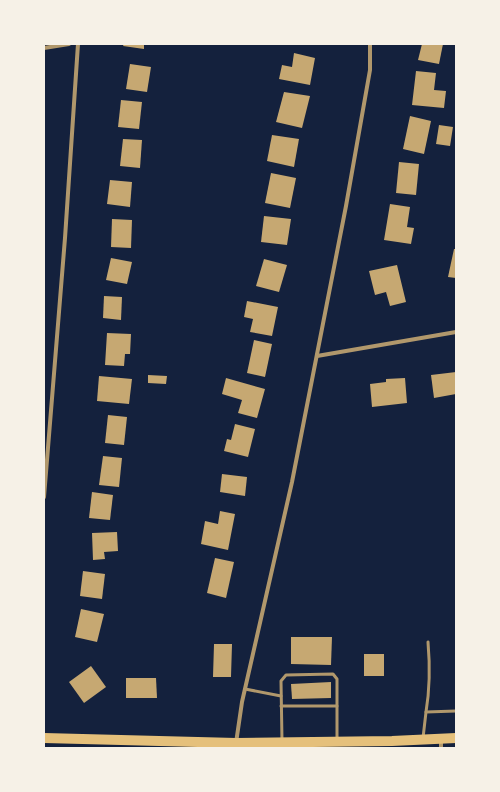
<svg xmlns="http://www.w3.org/2000/svg" width="500" height="792" viewBox="0 0 500 792" font-family="'Asap Condensed',sans-serif">
<style>
.building{fill:#c6a872}
.lines{fill:none;stroke-linecap:round;stroke-linejoin:round}
.service{stroke:#b1986c;stroke-width:3}
.minor{stroke:#b1986c;stroke-width:4}
.primary{stroke:#e5c07b;stroke-width:10}
</style>
<rect width="100%" height="100%" fill="#14213d"/>
<g class="building">
<path d="M 124,44 L 144,44 L 144,49 L 123,46 Z"/>
<path d="M 422,44 L 443,44 L 439,64 L 418,60 Z"/>
<path d="M 294,53 L 315,58 L 310,85 L 279,79 L 282,65 L 292,67 Z"/>
<path d="M 130,64 L 151,67 L 147,92 L 126,89 Z"/>
<path d="M 416,71 L 436,73 L 434,90 L 446,91 L 444,108 L 412,105 Z"/>
<path d="M 284,92 L 310,96 L 302,128 L 276,122 Z"/>
<path d="M 121,100 L 142,102 L 139,129 L 118,127 Z"/>
<path d="M 410,116 L 431,121 L 424,154 L 403,149 Z"/>
<path d="M 439,125 L 453,127 L 450,146 L 436,144 Z"/>
<path d="M 272,135 L 299,139 L 294,167 L 267,161 Z"/>
<path d="M 123,139 L 142,140 L 140,168 L 120,166 Z"/>
<path d="M 399,162 L 419,164 L 416,195 L 396,193 Z"/>
<path d="M 271,173 L 296,178 L 290,208 L 265,203 Z"/>
<path d="M 110,180 L 132,182 L 130,207 L 107,204 Z"/>
<path d="M 390,204 L 410,207 L 407,227 L 414,228 L 411,244 L 384,240 Z"/>
<path d="M 264,216 L 291,219 L 287,245 L 261,242 Z"/>
<path d="M 112,219 L 132,220 L 131,248 L 111,247 Z"/>
<path d="M 454,249 L 456,249 L 456,278 L 448,277 Z"/>
<path d="M 111,258 L 132,262 L 127,284 L 106,280 Z"/>
<path d="M 264,259 L 287,265 L 279,292 L 256,286 Z"/>
<path d="M 397,265 L 406,302 L 390,306 L 386,292 L 375,295 L 369,271 Z"/>
<path d="M 104,296 L 122,297 L 121,320 L 103,318 Z"/>
<path d="M 247,301 L 278,307 L 272,336 L 250,332 L 253,319 L 244,317 Z"/>
<path d="M 107,333 L 131,334 L 130,354 L 125,354 L 124,366 L 105,365 Z"/>
<path d="M 254,340 L 272,344 L 265,377 L 247,373 Z"/>
<path d="M 456,372 L 456,394 L 434,398 L 431,375 Z"/>
<path d="M 148,375 L 167,376 L 166,384 L 148,383 Z"/>
<path d="M 99,376 L 132,379 L 129,404 L 97,401 Z"/>
<path d="M 226,378 L 265,389 L 257,418 L 238,413 L 242,400 L 222,394 Z"/>
<path d="M 405,378 L 407,403 L 372,407 L 370,384 L 386,382 L 386,379 Z"/>
<path d="M 108,415 L 127,417 L 124,445 L 105,443 Z"/>
<path d="M 235,424 L 255,429 L 248,457 L 224,451 L 227,439 L 231,440 Z"/>
<path d="M 103,456 L 122,458 L 119,487 L 99,485 Z"/>
<path d="M 222,474 L 247,477 L 245,496 L 220,492 Z"/>
<path d="M 92,492 L 113,495 L 110,520 L 89,518 Z"/>
<path d="M 220,511 L 235,514 L 228,550 L 201,544 L 205,521 L 218,524 Z"/>
<path d="M 117,532 L 118,551 L 104,552 L 105,559 L 93,560 L 92,533 Z"/>
<path d="M 215,558 L 234,562 L 226,598 L 207,593 Z"/>
<path d="M 83,571 L 105,574 L 102,599 L 80,596 Z"/>
<path d="M 81,609 L 104,614 L 97,642 L 75,637 Z"/>
<path d="M 291,637 L 332,637 L 331,665 L 291,664 Z"/>
<path d="M 214,644 L 232,644 L 231,677 L 213,677 Z"/>
<rect x="364" y="654" width="20" height="22"/>
<path d="M 91,666 L 106,687 L 84,703 L 69,682 Z"/>
<path d="M 126,678 L 156,678 L 157,698 L 126,698 Z"/>
<path d="M 331,682 L 331,698 L 292,699 L 291,684 Z"/>
</g>
<g class="lines">
<g class="service">
<path d="M 245,689 L 281,696"/>
<path d="M 281,706 L 337,706"/>
<path d="M 426,712 C 430,688 430,665 428,642"/>
<path d="M 423,738 L 426,712 L 456,711"/>
<path d="M 282,741 L 281,681 L 286,675 L 333,674 L 337,679 L 337,740"/>
</g>
<g class="minor">
<path d="M 44,48 L 69,44"/>
<path d="M 317,356 L 456,332"/>
<path d="M 44,497 L 65,238 L 78,44"/>
<path d="M 236,748 L 236,743 L 242,702 L 292,482 L 346,206 L 370,70 L 370,44"/>
<path d="M 441,748 L 441,740"/>
</g>
<path class="primary" d="M 44,738 L 236,743 L 392,741 L 456,738"/>
</g>
<rect width="500" height="792" fill="none" stroke="#f6f1e7" stroke-width="90"/>
</svg>
